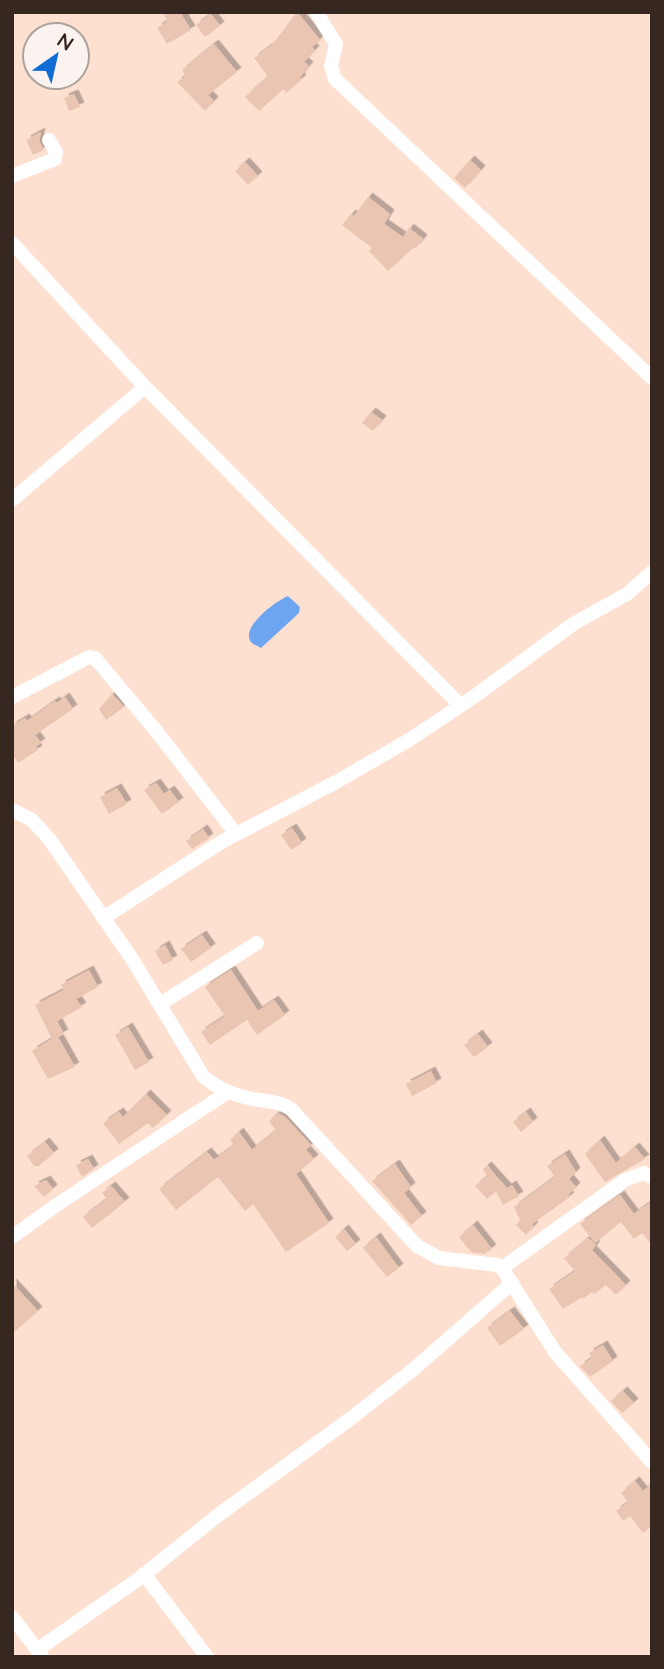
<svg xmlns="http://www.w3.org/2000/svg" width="664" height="1669" viewBox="0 0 664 1669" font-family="Lato,sans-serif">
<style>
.water{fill:#6da5f0}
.building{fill:#eac5b2;filter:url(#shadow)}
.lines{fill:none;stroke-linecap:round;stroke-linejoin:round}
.street{stroke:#fff;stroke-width:14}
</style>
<defs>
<filter id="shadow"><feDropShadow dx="4.5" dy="-4.5" stdDeviation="0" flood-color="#0004"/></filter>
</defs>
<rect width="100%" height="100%" fill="#fee0d0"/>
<path class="water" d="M 288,596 L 300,607 L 299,613 L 261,648 C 258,646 254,645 251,642 C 240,627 276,601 288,596 Z"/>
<g class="building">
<path d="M 162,12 L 180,12 L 191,30 L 167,44 L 157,28 L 168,21 Z"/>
<path d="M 297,12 L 320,40 L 312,47 L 315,50 L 304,62 L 309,66 L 300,77 L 302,79 L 286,93 L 283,89 L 259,111 L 245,97 L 268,76 L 254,58 L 272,45 Z"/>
<path d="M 211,14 L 220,26 L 205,37 L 196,25 Z"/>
<path d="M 214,44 L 237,72 L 208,95 L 214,101 L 205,111 L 177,82 L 186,76 L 182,70 Z"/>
<path d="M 74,94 L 80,107 L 69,111 L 64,98 Z"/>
<path d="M 41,132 L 39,141 L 44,150 L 33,155 L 26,140 Z"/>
<path d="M 470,160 L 481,170 L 465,188 L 454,178 Z"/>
<path d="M 245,162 L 258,176 L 248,185 L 235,171 Z"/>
<path d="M 368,197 L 390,214 L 384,224 L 403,237 L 409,228 L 423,239 L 416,248 L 414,247 L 388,271 L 369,251 L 372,248 L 342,225 L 351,214 L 354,216 Z"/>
<path d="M 371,412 L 382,420 L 373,431 L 362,423 Z"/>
<path d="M 112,694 L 124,707 L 106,720 L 99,709 Z"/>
<path d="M 65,697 L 73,709 L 35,735 L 41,743 L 36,746 L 38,750 L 18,763 L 12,753 L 12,726 L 25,718 L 27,721 L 55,701 L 57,703 Z"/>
<path d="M 156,783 L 164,794 L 170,790 L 179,802 L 162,814 L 144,790 Z"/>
<path d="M 117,788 L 127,804 L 109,814 L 100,797 Z"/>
<path d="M 292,828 L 302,843 L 291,850 L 281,835 Z"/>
<path d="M 203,829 L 209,838 L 192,849 L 186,841 Z"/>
<path d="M 202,935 L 211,948 L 191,962 L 181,949 Z"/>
<path d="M 165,945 L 173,960 L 163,965 L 155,951 Z"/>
<path d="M 89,970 L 98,987 L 76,999 L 82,1007 L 57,1021 L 64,1034 L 58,1037 L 75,1067 L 48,1079 L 32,1051 L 52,1039 L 35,1005 L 64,990 L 61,985 Z"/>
<path d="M 231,970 L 258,1011 L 274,1000 L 285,1015 L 257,1035 L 247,1020 L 210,1045 L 201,1032 L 225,1016 L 205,987 Z"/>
<path d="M 128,1027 L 149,1062 L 135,1070 L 115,1035 Z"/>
<path d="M 478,1034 L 488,1047 L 474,1057 L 464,1045 Z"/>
<path d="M 431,1071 L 437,1083 L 412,1096 L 406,1084 Z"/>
<path d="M 146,1094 L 167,1115 L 153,1128 L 148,1123 L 119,1144 L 103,1123 L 119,1112 L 123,1117 Z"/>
<path d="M 526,1112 L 533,1122 L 521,1132 L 513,1122 Z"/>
<path d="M 278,1113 L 285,1117 L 311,1145 L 306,1150 L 314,1159 L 296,1174 L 329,1223 L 286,1252 L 253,1204 L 245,1211 L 218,1177 L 176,1210 L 159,1189 L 207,1152 L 214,1160 L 234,1145 L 230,1140 L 239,1132 L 252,1150 L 276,1130 L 269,1121 Z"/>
<path d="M 600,1140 L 616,1163 L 635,1147 L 645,1159 L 605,1182 L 585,1154 Z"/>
<path d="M 45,1142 L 54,1153 L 39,1166 L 34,1166 L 27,1156 Z"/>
<path d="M 565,1154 L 576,1172 L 569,1179 L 576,1187 L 568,1195 L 570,1197 L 532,1224 L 534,1226 L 526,1235 L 516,1225 L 520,1220 L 514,1207 L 555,1177 L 547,1166 Z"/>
<path d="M 88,1159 L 94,1169 L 82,1177 L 76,1165 Z"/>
<path d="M 395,1164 L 411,1187 L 404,1193 L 422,1216 L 411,1225 L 372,1181 Z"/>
<path d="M 487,1166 L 507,1188 L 512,1185 L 519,1196 L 503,1205 L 496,1191 L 487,1199 L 475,1186 L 487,1176 L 483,1169 Z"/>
<path d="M 46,1180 L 53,1189 L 44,1197 L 34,1186 Z"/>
<path d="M 111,1186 L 125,1202 L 92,1228 L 83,1217 L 107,1199 L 102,1193 Z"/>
<path d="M 620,1195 L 634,1214 L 652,1201 L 652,1245 L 642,1233 L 634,1239 L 621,1222 L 595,1243 L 580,1224 Z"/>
<path d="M 473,1225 L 492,1249 L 485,1254 L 471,1252 L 459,1237 Z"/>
<path d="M 344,1229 L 356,1244 L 347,1251 L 335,1237 Z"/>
<path d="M 376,1237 L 399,1268 L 387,1277 L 363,1248 Z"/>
<path d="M 588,1238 L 596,1245 L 592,1250 L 626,1285 L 616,1295 L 606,1285 L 594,1294 L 592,1292 L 583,1299 L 582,1297 L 563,1309 L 549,1289 L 575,1271 L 564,1258 Z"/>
<path d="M 12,1283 L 38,1311 L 12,1334 Z"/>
<path d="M 510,1311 L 524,1329 L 500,1346 L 487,1328 Z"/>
<path d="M 603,1345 L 613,1361 L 590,1377 L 580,1366 L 592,1358 L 589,1353 Z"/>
<path d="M 623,1391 L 634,1403 L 622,1413 L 611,1401 Z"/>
<path d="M 635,1481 L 643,1491 L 652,1484 L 652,1526 L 643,1533 L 630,1516 L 623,1521 L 616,1511 L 628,1502 L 621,1493 Z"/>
</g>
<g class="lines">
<g class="street">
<path d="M 316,12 L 336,44 L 331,66 L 335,79 L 652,378"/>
<path d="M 12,176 L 55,159 L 56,152 L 49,140"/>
<path d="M 12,243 L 145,387 L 460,705"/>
<path d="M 12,500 L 145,387"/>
<path d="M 12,697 L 89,657 L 95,658 L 157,732 L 236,834"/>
<path d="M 12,810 L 32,820 L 50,840 L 132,959 L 203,1076 C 219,1090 238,1097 259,1100 C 271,1102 280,1102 291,1109 L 417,1246 L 439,1258 L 497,1265 L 502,1268 L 555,1352 L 652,1462"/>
<path d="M 103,918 L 223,841 L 336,782 L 409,740 L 475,696 L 573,624 L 627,594 L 652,572"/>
<path d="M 160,1004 L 257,943"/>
<path d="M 12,1237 L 58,1204 L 228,1092"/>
<path d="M 502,1268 L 625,1180 L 644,1173 L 652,1177"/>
<path d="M 144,1574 L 207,1657"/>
<path d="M 12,1617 L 42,1656"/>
<path d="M 37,1650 L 140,1578 L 217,1516 L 354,1416 L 415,1368 L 512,1283"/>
</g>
</g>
<rect width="664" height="1669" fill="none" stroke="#362821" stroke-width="28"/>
<g transform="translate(56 56) rotate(34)"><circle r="33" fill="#faf3ef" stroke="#aca29d" stroke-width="2"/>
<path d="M0-5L12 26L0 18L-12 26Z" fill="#116dd6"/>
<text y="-10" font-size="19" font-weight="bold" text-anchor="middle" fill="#362821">N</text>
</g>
</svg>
